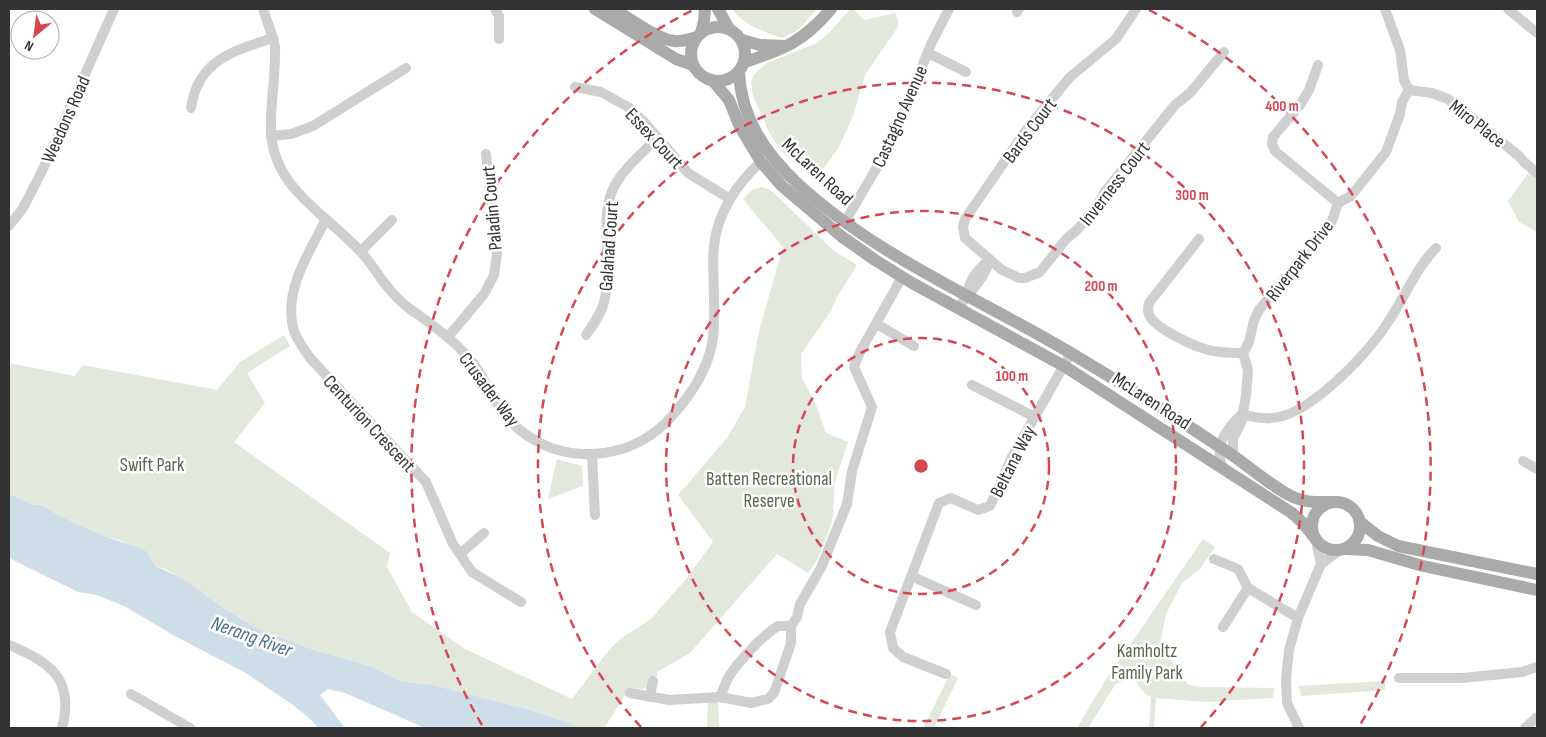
<svg xmlns="http://www.w3.org/2000/svg" width="1546" height="737" viewBox="0 0 1546 737" font-family="'Sofia Sans Condensed',sans-serif">
<style>
.green{fill:#e2e8dc}
.water{fill:#cedee8}
.lines{fill:none;stroke-linecap:round;stroke-linejoin:round}
.minor{stroke:#cfcfcf;stroke-width:10}
.major{stroke:#aaa;stroke-width:12}
.ring{fill:none;stroke:#d54852;stroke-width:2.5;stroke-dasharray:9 6}
.labels{text-anchor:middle;stroke-width:5;stroke-linejoin:round;paint-order:stroke}
.street-label{font-size:19px;fill:#323232;stroke:#fff}
.park-label{font-size:19px;fill:#556a43;stroke:#fff}
.water-label{font-size:20px;font-style:italic;fill:#47728d;stroke:#fff}
.centre{fill:#d54852;stroke:#fff;stroke-width:2.5}
.ring-label{font-size:15px;text-anchor:middle;font-weight:bold;fill:#d54852;stroke:#fff;stroke-width:5;stroke-linejoin:round;paint-order:stroke}
</style>
<rect width="100%" height="100%" fill="#fff"/>
<g class="green">
<path d="M 732,9 L 817,9 L 798,30 L 782,38 C 764,32 744,25 732,9 Z"/>
<path d="M 850,9 L 853,9 L 865,20 L 895,13 L 898,20 L 898,27 L 865,75 L 853,116 L 838,149 L 815,180 L 781,151 L 769,132 L 753,96 L 751,83 L 753,76 L 767,63 L 817,43 L 828,34 Z"/>
<path d="M 1529,172 L 1537,179 L 1537,232 L 1519,222 L 1508,201 Z"/>
<path d="M 762,187 L 771,190 L 834,251 L 857,265 L 837,297 L 831,311 L 801,354 L 802,378 L 816,405 L 826,433 L 848,442 L 835,481 L 833,516 L 828,534 L 817,560 L 808,573 L 777,554 L 690,653 L 657,672 L 658,676 L 649,677 L 648,686 L 644,689 L 630,688 L 604,728 L 583,728 L 531,710 L 433,685 L 400,681 L 373,667 L 314,650 L 256,628 L 222,607 L 182,578 L 165,569 L 155,566 L 150,559 L 122,541 L 104,536 L 58,515 L 42,505 L 32,504 L 9,494 L 9,363 L 74,376 L 83,365 L 217,390 L 240,362 L 284,335 L 290,346 L 247,373 L 265,403 L 234,442 L 390,553 L 387,567 L 412,612 L 465,649 L 572,699 L 608,651 L 620,639 L 651,619 L 686,579 L 713,542 L 678,495 L 727,438 L 745,407 L 759,331 L 783,247 L 743,199 L 753,189 Z"/>
<path d="M 557,459 L 582,466 L 583,486 L 548,499 Z"/>
<path d="M 1203,539 L 1215,547 L 1199,570 L 1182,583 L 1166,614 L 1161,640 L 1180,677 L 1189,685 L 1203,687 L 1274,688 L 1273,698 L 1205,702 L 1156,698 L 1154,728 L 1149,728 L 1151,696 L 1146,695 L 1132,677 L 1115,685 L 1088,728 L 1077,728 L 1103,684 Z"/>
<path d="M 950,674 L 958,678 L 934,728 L 923,728 Z"/>
<path d="M 1385,681 L 1385,690 L 1301,696 L 1299,686 Z"/>
<path d="M 708,700 L 718,700 L 719,728 L 707,728 Z"/>
</g>
<path class="water" d="M 9,494 L 32,504 L 42,505 L 58,515 L 104,536 L 139,548 L 146,551 L 155,566 L 182,578 L 222,607 L 256,628 L 314,650 L 373,667 L 400,681 L 433,685 L 531,710 L 583,728 L 425,728 L 345,693 L 328,689 L 320,695 L 345,728 L 319,728 L 308,717 L 293,705 L 244,672 L 173,635 L 126,607 L 97,595 L 78,592 L 9,558 Z"/>
<g class="lines">
<g class="minor">
<path d="M 263,9 L 273,38 L 275,47 C 276,75 270,103 271,131 C 273,188 326,214 360,251 C 370,261 377,274 386,285 C 395,297 407,308 420,316 C 441,331 463,348 478,370 C 485,380 489,392 496,402 C 506,419 522,434 540,443 C 565,456 595,457 622,449 C 645,442 663,428 678,409 C 694,390 707,369 712,344 C 715,329 714,312 714,297 C 714,280 712,263 714,246 C 717,214 737,183 761,162"/>
<path d="M 495,9 L 499,16 L 499,39"/>
<path d="M 1136,9 L 1116,39 L 1070,77 L 1027,129 L 965,219 L 963,227 L 965,238 L 1002,270 L 1019,278 L 1025,278 L 1040,272 L 1067,238 L 1076,231 L 1098,205 L 1104,193 L 1175,105 L 1190,93 L 1224,52"/>
<path d="M 1508,9 L 1537,33"/>
<path d="M 1017,12 L 1019,9"/>
<path d="M 928,53 L 966,72"/>
<path d="M 1318,65 L 1309,90 L 1300,105 L 1273,137 L 1272,144 L 1275,151 L 1338,203"/>
<path d="M 575,87 L 601,92 L 628,107 L 645,123 L 688,173 L 730,199"/>
<path d="M 1409,90 L 1432,93 L 1448,99 L 1519,156 L 1523,161 L 1537,173"/>
<path d="M 191,108 C 198,60 233,51 273,38"/>
<path d="M 271,136 L 291,134 L 313,126 L 406,68"/>
<path d="M 326,219 C 309,253 284,289 293,328 C 296,339 304,349 310,358 L 426,482 L 453,544 L 472,572 L 521,602"/>
<path d="M 845,222 L 895,136 L 909,98 L 932,42 L 949,9"/>
<path d="M 9,226 L 23,208 L 42,171 L 114,9"/>
<path d="M 1199,239 L 1149,303 C 1148,307 1147,310 1149,315 C 1155,328 1191,345 1205,349 C 1217,353 1231,353 1243,353"/>
<path d="M 361,251 L 392,220"/>
<path d="M 967,295 C 969,280 977,269 990,260"/>
<path d="M 958,308 C 969,292 984,280 990,260"/>
<path d="M 877,324 L 914,346"/>
<path d="M 586,335 C 593,325 601,314 604,302 C 614,266 599,226 612,191 C 621,170 642,154 657,138"/>
<path d="M 448,337 L 484,294 L 494,275 L 497,254 L 486,154"/>
<path d="M 972,385 L 1035,417"/>
<path d="M 1242,414 C 1255,418 1269,420 1283,416 C 1319,405 1371,350 1390,319 C 1406,295 1416,268 1436,248"/>
<path d="M 592,455 L 595,515"/>
<path d="M 1233,455 L 1233,439 L 1241,423 L 1246,396 L 1248,370 L 1243,353 L 1249,342 L 1254,320 L 1259,310 L 1332,221 L 1338,203 L 1351,196 L 1386,152 L 1400,114 L 1402,102 L 1409,90 L 1404,80 L 1400,50 L 1385,9"/>
<path d="M 1523,461 L 1537,469"/>
<path d="M 1223,468 C 1213,447 1226,429 1241,415"/>
<path d="M 1316,541 L 1321,564"/>
<path d="M 460,554 L 484,533"/>
<path d="M 1214,559 L 1238,569 L 1248,588"/>
<path d="M 911,576 L 976,605"/>
<path d="M 778,626 L 791,626 L 791,643 L 774,693 L 768,699 L 751,703 L 720,697 C 723,691 725,684 728,678 C 737,663 763,635 778,626 Z"/>
<path d="M 791,626 L 797,617 L 800,604 L 821,568 L 847,504 L 852,471 L 872,407 L 854,367 L 860,352 L 902,277"/>
<path d="M 1223,627 L 1248,588 L 1298,618"/>
<path d="M 9,645 C 50,662 75,679 62,728"/>
<path d="M 946,674 L 903,657 L 893,648 L 890,632 L 939,503 L 951,498 L 978,510 L 990,506 L 1012,457 L 1071,353"/>
<path d="M 1399,678 L 1462,678 L 1522,672 L 1537,667"/>
<path d="M 630,693 L 669,700 L 720,697"/>
<path d="M 131,694 L 190,728"/>
<path d="M 650,697 L 653,681"/>
<path d="M 1299,728 L 1287,703 L 1286,679 L 1289,650 L 1298,618 L 1321,564 L 1340,550"/>
<path d="M 1525,728 L 1536,718"/>
</g>
<g class="major">
<path d="M 595,9 L 676,59 L 693,65"/>
<path d="M 614,9 C 629,18 657,39 674,41 C 682,42 689,39 697,37"/>
<path d="M 718,9 L 729,29"/>
<circle cx="718" cy="54" r="27"/>
<path d="M 701,33 L 704,21 L 705,9"/>
<path d="M 742,40 L 760,45 L 784,46"/>
<path d="M 745,62 C 784,49 803,42 831,9"/>
<path d="M 739,72 C 741,117 764,152 797,183 C 878,258 981,299 1074,355 C 1128,387 1180,420 1232,455 C 1251,468 1271,486 1291,496 C 1304,503 1318,502 1332,502"/>
<path d="M 713,81 L 729,100 L 740,127 L 761,162 L 782,186 L 841,236 L 875,260 L 912,283 L 1064,366 L 1292,513 L 1303,523 L 1314,537"/>
<circle cx="1336" cy="526" r="24"/>
<path d="M 1360,522 L 1378,536 L 1398,546 L 1537,574"/>
<path d="M 1345,549 L 1368,550 L 1423,566 L 1537,590"/>
</g>
</g>
<g class="ring">
<circle cx="921" cy="466" r="128"/>
<circle cx="921" cy="466" r="255"/>
<path d="M641 727A383 383 0 1 1 1201 727"/>
<path d="M482 725A510 510 0 0 1 693 10M1149 10A510 510 0 0 1 1360 725"/>
</g>
<g class="labels">
<g class="street-label">
<text transform="translate(899 116) rotate(-66)" y="7">Castagno Avenue</text>
<text transform="translate(65 119) rotate(-66)" y="7">Weedons Road</text>
<text transform="translate(1478 123) rotate(38)" y="7">Miro Place</text>
<text transform="translate(1029 130) rotate(-53)" y="7">Bards Court</text>
<text transform="translate(655 138) rotate(47)" y="7">Essex Court</text>
<text transform="translate(818 171) rotate(43)" y="7">McLaren Road</text>
<text transform="translate(1114 183) rotate(-52)" y="7">Inverness Court</text>
<text transform="translate(491 208) rotate(-95)" y="7">Paladin Court</text>
<text transform="translate(608 246) rotate(-86)" y="7">Galahad Court</text>
<text transform="translate(1299 260) rotate(-52)" y="7">Riverpark Drive</text>
<text transform="translate(490 389) rotate(53)" y="7">Crusader Way</text>
<text transform="translate(1152 400) rotate(33)" y="7">McLaren Road</text>
<text transform="translate(370 423) rotate(47)" y="7">Centurion Crescent</text>
<text transform="translate(1012 461) rotate(-63)" y="7">Beltana Way</text>
</g>
<g class="park-label">
<text x="152" y="471">Swift Park</text>
<text x="769" y="485">Batten Recreational<tspan x="769" dy="22">Reserve</tspan></text>
<text x="1147" y="657">Kamholtz<tspan x="1147" dy="22">Family Park</tspan></text>
</g>
<g class="water-label">
<text transform="translate(252 636) rotate(20)" y="7">Nerang River</text>
</g>
</g>
<circle cx="921" cy="466" r="8" class="centre"/>
<g class="ring-label">
<text x="1282" y="111">400 m</text>
<text x="1192" y="200">300 m</text>
<text x="1101" y="291">200 m</text>
<text x="1012" y="381">100 m</text>
</g>
<rect width="1546" height="737" fill="none" stroke="#323232" stroke-width="20"/>
<g transform="translate(35 35) rotate(209)"><circle r="24" fill="#ffffff" stroke="#adadad"/>
<path d="M0-4L9 19L0 12L-9 19Z" fill="#d54852"/>
<text y="-8" font-size="14" font-weight="bold" text-anchor="middle" fill="#323232">N</text>
</g>
</svg>
